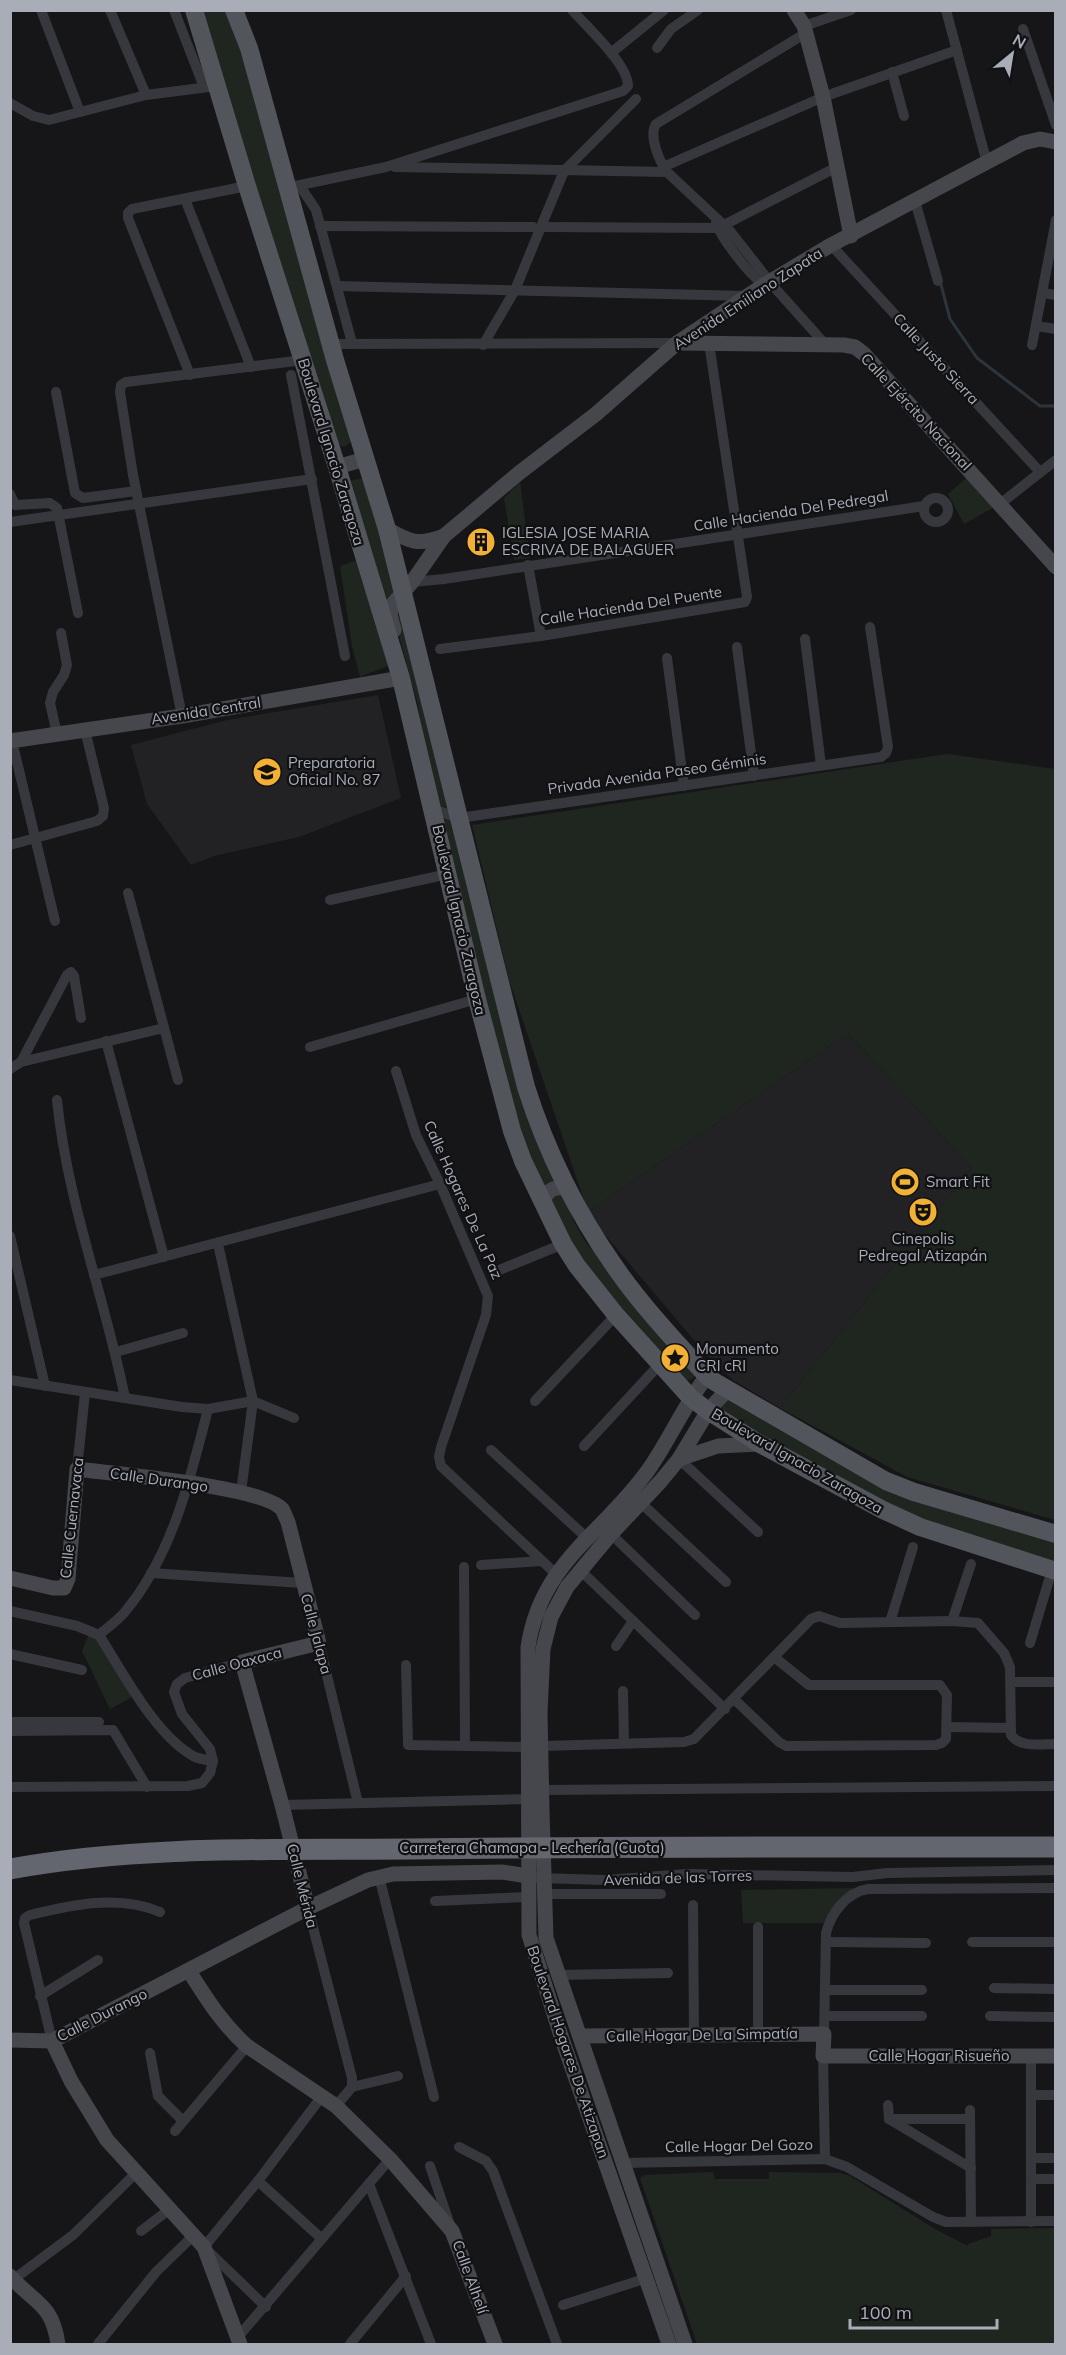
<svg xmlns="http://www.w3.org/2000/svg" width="1066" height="2355" viewBox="0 0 1066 2355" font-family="Mulish,sans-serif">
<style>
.built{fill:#222225}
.green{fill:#1e261f}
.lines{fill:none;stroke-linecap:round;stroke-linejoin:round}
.stream{stroke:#2c353c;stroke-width:3}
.street{stroke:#37383d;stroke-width:10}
.secondary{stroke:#45474d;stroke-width:15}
.primary{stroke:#53555c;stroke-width:18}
.highway{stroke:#63666e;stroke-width:21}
.labels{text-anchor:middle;stroke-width:4.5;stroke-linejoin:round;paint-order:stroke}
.street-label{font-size:15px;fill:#a8adb8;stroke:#111113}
.poi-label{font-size:15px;fill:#a8adb8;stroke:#111113;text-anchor:start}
</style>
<rect width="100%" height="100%" fill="#161618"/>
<g class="built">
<path d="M 378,695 L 401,798 L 299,837 L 214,856 L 191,865 L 147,804 L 131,745 L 227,720 Z"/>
<path d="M 848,1033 L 972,1168 L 780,1408 L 733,1380 L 709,1358 L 601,1230 L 588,1212 Z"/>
</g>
<g class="green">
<path d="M 201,11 L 233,11 L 351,442 L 344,447 L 335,443 Z"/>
<path d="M 972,473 L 1000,504 L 964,524 L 948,494 Z"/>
<path d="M 366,478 L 398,590 L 384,607 L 347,481 Z"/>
<path d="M 520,482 L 530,558 L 514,560 L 504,498 Z"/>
<path d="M 357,560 L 388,666 L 360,677 L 352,646 L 340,566 Z"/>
<path d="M 403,600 L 454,811 L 440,806 L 425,756 L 418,705 L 394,618 Z"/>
<path d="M 947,754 L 1055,769 L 1055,1520 L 907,1477 L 780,1408 L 972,1168 L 848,1033 L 588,1212 L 509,980 L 472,825 Z"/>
<path d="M 440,817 L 457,819 L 467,866 L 564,1184 L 554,1181 L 542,1191 L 522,1142 Z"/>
<path d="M 561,1187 L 575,1224 L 585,1241 L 696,1375 L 692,1379 L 684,1381 L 573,1250 L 547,1198 Z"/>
<path d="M 730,1398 L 816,1446 L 1055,1538 L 1055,1566 L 902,1516 L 721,1411 L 723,1403 Z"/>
<path d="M 89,1634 L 98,1637 L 135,1696 L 110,1709 L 82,1651 Z"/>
<path d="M 853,1888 L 823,1923 L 743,1923 L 741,1890 Z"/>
<path d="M 713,2172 L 715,2179 L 769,2179 L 769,2172 L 840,2173 L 850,2176 L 935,2229 L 968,2246 L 968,2244 L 991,2236 L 991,2229 L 1055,2228 L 1055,2344 L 697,2344 L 640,2178 L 644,2175 Z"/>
</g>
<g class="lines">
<path class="stream" d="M 940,281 L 950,319 L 977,358 L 1040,406 L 1056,406"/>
<g class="street">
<path d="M 41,10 L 80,112"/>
<path d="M 110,10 L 146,95"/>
<path d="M 174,10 L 204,87"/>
<path d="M 946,10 L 987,163"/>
<path d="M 804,26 L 851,10"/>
<path d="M 1023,29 L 1056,125"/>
<path d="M 806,33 L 656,124 C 648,136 660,162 667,172 L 730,231 L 774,287 L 825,344"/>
<path d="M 657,48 L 671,29 L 698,10"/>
<path d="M 611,53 L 664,10"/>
<path d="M 892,72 L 904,116"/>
<path d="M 10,103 L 33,116 L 49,120 L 146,95 L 217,86"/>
<path d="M 395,167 L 667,172"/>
<path d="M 663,167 L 823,97 L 957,50"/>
<path d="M 300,186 L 316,210 L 352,343"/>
<path d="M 286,188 L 386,167 L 623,91 L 628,86 C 628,64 587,27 572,10"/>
<path d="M 185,199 L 251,367"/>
<path d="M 915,201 L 938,281"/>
<path d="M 716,223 C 721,237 753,282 768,286"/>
<path d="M 320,226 L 533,227"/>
<path d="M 541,227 L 718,228 L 837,167"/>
<path d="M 831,245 L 1040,472"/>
<path d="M 337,286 L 747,296"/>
<path d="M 1042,293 L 1056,295"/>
<path d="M 1036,326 L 1056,329"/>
<path d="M 331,344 L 677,343"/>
<path d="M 483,345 L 515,290 L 564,171 L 636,99"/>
<path d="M 1032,345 L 1056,220"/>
<path d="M 190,375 L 128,218 L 128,213 L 132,209 L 247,186"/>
<path d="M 291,375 L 345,656"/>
<path d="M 56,392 L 75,493 L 83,498 L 136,491"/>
<path d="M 10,494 L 15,505 L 50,503 L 57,508 L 78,613"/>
<circle cx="936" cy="510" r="12"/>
<path d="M 1000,504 L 1056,460"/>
<path d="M 10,522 L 312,479"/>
<path d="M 528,565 L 541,636"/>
<path d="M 412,582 L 444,579 L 924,506"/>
<path d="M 805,639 L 821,765"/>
<path d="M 737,647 L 754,776"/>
<path d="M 440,649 L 541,636 L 745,602 L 747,597 L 709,343"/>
<path d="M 667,658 L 684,786"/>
<path d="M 182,716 L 133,475 L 120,392 L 121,385 L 126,382 L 303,360"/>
<path d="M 57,734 L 50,703 L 53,692 L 64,675 L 67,665 L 61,633"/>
<path d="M 12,741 L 55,921"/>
<path d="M 433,809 L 459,818 L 881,757 L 886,753 L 888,747 L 870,627"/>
<path d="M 10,845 L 97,821 L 103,816 L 104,808 L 85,730"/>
<path d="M 128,893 L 178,1080"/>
<path d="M 330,900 L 448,874"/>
<path d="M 106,1041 L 164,1257"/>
<path d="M 310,1047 L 477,999"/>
<path d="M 21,1062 L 67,975 L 71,972 L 74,976 L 81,1018"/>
<path d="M 10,1069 L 21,1062 L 164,1028"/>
<path d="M 396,1071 L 416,1135 L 440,1184 L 488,1296 L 486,1315 L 441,1447 L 439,1457 L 441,1466 L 556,1574"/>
<path d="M 57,1100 C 67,1201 105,1298 125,1398"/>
<path d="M 10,1236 L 45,1386"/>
<path d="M 218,1244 L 253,1401 L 241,1492"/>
<path d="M 497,1271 L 563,1244"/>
<path d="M 94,1275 L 440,1184"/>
<path d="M 116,1352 L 183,1333"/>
<path d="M 10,1380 L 182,1407 L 208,1409 L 253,1401 L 294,1418"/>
<path d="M 535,1401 L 616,1315"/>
<path d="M 584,1446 L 660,1364"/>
<path d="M 491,1450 L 587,1538"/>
<path d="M 679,1459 L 758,1532"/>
<path d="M 77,1469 L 85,1393"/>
<path d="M 641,1503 L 726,1582"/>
<path d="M 611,1534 L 695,1615"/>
<path d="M 481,1565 L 542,1561"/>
<path d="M 464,1567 L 465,1746"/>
<path d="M 580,1570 L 725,1709"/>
<path d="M 151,1573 L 302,1583"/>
<path d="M 10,1611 L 77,1626 L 99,1635"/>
<path d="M 952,1621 L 971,1564"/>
<path d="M 890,1622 L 913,1547"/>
<path d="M 99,1635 C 107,1628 117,1621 124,1613 C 172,1556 190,1480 208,1409"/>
<path d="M 99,1635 C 122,1671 156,1737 195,1757 C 200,1759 207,1760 213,1761"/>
<path d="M 319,1643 L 358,1803"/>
<path d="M 1030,1643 L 1052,1570"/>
<path d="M 616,1646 L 633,1621"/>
<path d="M 10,1654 L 82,1670"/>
<path d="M 406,1665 L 408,1745 L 527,1747"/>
<path d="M 1011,1682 L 1056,1682"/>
<path d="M 623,1691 L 624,1743"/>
<path d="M 734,1699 L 779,1742 L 786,1746 L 936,1745 L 942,1743 L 946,1739 L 947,1695 L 940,1685 L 809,1685 L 774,1657"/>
<path d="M 10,1722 L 99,1722"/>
<path d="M 948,1727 L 1010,1728"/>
<path d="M 10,1731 L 113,1730 L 147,1787"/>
<path d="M 542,1746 L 684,1742 L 694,1739 L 811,1619 L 819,1616 L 840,1623 L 952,1621 L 978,1623 L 1004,1653 L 1010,1667 L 1011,1735 C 1020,1748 1041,1744 1056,1744"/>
<path d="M 10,1787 L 188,1786 L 202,1783 L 210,1773 L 213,1761 L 210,1749 L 182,1714 L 174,1692 L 177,1684 L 185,1678 L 242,1662"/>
<path d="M 542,1790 L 1056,1786"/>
<path d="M 282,1805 L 527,1799"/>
<path d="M 379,1876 L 434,2097"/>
<path d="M 538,1878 L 605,1880 L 687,1874 L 853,1877 L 887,1873 L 1056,1870"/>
<path d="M 544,1894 L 661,1894"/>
<path d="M 435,1901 L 528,1897"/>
<path d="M 693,1905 L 694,2035"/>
<path d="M 308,1908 L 352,2078 L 352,2087 L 336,2106"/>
<path d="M 758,1927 L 758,2034"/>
<path d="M 826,1942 L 926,1943"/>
<path d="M 972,1942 L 1056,1942"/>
<path d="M 557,1975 L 668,1973"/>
<path d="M 994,1988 L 1056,1989"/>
<path d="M 826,1990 L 922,1990"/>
<path d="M 40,1996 L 98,1960"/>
<path d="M 826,2016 L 922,2016"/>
<path d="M 990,2016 L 1056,2017"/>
<path d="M 824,2034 L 826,1933 C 831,1913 847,1892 868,1889 L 1056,1888"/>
<path d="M 52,2041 L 24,1923 L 25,1918 L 30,1915 C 71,1905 119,1894 160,1912"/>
<path d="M 150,2053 L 158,2096 L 183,2121"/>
<path d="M 823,2056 L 825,2159"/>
<path d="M 1031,2056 L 1031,2222"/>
<path d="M 352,2087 L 398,2076"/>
<path d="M 1031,2095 L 1056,2095"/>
<path d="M 888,2105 L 889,2119"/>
<path d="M 970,2110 L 971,2222"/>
<path d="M 889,2119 L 971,2168"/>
<path d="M 889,2119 L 970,2119"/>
<path d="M 175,2131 L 247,2046"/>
<path d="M 459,2147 L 486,2161 L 493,2171 L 557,2344"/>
<path d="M 1031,2158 L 1056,2158"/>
<path d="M 622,2163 L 825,2159 L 847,2167 L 933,2217 L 946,2222 L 1056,2221"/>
<path d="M 430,2166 L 450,2225"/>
<path d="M 1031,2179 L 1056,2179"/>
<path d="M 258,2181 L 322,2239"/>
<path d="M 369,2184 L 431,2344"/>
<path d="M 141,2231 L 170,2209"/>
<path d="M 10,2282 L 73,2235 L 136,2173"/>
<path d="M 563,2305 L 647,2278"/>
<path d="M 266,2307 L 204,2247 L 258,2181 L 322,2096"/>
<path d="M 238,2337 L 390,2159"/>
<path d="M 98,2344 L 156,2272 L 194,2235"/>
<path d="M 350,2344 L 406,2276"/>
</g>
<g class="secondary">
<path d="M 794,10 L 804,26 L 823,97 L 851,236"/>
<path d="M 677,343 L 844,345 L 855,347 L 864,354 L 1056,567"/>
<path d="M 337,467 L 365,459"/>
<path d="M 387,529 C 410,542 418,546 444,536"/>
<path d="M 394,630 L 390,615 L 392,605 L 412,582 L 444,536 L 519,473 L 596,414 L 677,343 L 764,285 L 831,245 L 940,187 L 1023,143 L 1040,139 L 1056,142"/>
<path d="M 10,741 L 182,716 L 401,678"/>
<path d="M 544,1206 L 544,1199 C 549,1188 557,1186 569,1189"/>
<path d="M 679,1459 L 718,1446 L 760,1444"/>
<path d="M 10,1578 L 53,1588 L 64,1588 L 68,1579 L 77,1469 C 114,1474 261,1486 282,1509 C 284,1512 286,1518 288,1522 L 319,1643 L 242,1662 L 282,1805 L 308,1908"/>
<path d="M 189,1971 C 207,1999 222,2024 247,2046 L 336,2106 L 390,2159 L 452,2231 L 495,2344"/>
<path d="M 580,2036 L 824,2034 L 823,2056 L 1056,2056"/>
<path d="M 10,2040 L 52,2041 L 308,1908 L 368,1880 L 393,1874 L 502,1872 L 528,1876"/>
<path d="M 52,2041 L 71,2081 L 107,2140 L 204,2247 L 240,2344"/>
<path d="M 10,2276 C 35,2304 52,2303 58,2344"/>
<path d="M 669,2344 L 562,2039 L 529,1935 L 528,1647 C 541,1561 604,1533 649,1469 C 670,1439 684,1405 707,1376"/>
<path d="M 685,2344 L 546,1938 L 542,1811 L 540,1713 L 543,1649 L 551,1617 L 567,1587 L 611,1534 L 660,1482 L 679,1459 L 708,1411 L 727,1390"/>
</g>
<g class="primary">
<path d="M 194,10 L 247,186 L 337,467 L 401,678 L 477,999 L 512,1131 L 523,1161 L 563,1244 L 577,1266 L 616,1315 L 690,1397 L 708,1411 L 760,1444 L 883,1510 L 920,1527 L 1056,1571"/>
<path d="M 234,10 L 249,48 L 335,360 L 387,529 L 526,1087 C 546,1150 577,1213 615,1267 C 642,1306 675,1341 707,1376 L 715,1382 L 886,1481 L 914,1492 L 1056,1534"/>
</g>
<path class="highway" d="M 10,1869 C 141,1845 277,1850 409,1849 C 624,1846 840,1847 1056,1847"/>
</g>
<defs>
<g id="building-disc" transform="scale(1.5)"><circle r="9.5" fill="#f2b134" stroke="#111113"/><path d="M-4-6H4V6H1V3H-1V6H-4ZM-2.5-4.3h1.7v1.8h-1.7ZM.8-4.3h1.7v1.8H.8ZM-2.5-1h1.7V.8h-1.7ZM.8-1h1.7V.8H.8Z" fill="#111"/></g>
<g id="university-disc" transform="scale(1.5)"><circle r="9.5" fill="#f2b134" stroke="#111113"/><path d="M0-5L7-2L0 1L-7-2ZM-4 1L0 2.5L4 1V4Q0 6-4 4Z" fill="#111"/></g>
<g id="stadium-disc" transform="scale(1.5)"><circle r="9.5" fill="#f2b134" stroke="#111113"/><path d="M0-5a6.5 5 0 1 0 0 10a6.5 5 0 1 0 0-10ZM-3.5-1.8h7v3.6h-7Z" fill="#111"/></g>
<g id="theatre-disc" transform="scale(1.5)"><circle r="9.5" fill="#f2b134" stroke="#111113"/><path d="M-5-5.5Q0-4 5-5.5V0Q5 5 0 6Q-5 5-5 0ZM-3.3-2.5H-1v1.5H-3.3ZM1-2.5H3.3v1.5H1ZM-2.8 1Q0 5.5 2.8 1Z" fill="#111"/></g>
<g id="sight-disc" transform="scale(1.5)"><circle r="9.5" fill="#f2b134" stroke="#111113"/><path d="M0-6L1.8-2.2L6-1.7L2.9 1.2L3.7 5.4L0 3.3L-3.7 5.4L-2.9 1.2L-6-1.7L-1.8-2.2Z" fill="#111"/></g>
</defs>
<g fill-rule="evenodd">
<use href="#building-disc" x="481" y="542"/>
<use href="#university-disc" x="267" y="772"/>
<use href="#stadium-disc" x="905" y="1182"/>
<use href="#theatre-disc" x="923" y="1212"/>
<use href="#sight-disc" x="675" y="1358"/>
</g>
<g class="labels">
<g class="street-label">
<text transform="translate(748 299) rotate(-33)" y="5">Avenida Emiliano Zapata</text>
<text transform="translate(936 359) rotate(47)" y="5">Calle Justo Sierra</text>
<text transform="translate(916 412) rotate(47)" y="5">Calle Ejército Nacional</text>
<text transform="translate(331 452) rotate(73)" y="5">Boulevard Ignacio Zaragoza</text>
<text transform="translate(791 511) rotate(-9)" y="5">Calle Hacienda Del Pedregal</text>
<text transform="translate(631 606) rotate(-9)" y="5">Calle Hacienda Del Puente</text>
<text transform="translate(206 711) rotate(-9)" y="5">Avenida Central</text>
<text transform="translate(657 774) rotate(-8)" y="5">Privada Avenida Paseo Géminis</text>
<text transform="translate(459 920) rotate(77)" y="5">Boulevard Ignacio Zaragoza</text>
<text transform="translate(463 1200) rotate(66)" y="5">Calle Hogares De La Paz</text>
<text transform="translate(797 1461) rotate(30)" y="5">Boulevard Ignacio Zaragoza</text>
<text transform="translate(159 1480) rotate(8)" y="5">Calle Durango</text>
<text transform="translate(72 1518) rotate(-84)" y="5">Calle Cuernavaca</text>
<text transform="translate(316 1634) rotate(75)" y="5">Calle Jalapa</text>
<text transform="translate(237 1664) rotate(-15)" y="5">Calle Oaxaca</text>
<text x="532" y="1853">Carretera Chamapa - Lechería (Cuota)</text>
<text transform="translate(678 1878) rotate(-2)" y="5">Avenida de las Torres</text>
<text transform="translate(302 1886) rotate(76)" y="5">Calle Mérida</text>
<text transform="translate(102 2015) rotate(-27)" y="5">Calle Durango</text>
<text transform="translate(702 2035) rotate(-1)" y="5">Calle Hogar De La Simpatía</text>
<text transform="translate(568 2052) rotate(71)" y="5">Boulevard Hogares De Atizapan</text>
<text x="939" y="2061">Calle Hogar Risueño</text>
<text transform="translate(739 2146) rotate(-1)" y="5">Calle Hogar Del Gozo</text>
<text transform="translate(470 2277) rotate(70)" y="5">Calle Alhelí</text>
</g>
<g class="poi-label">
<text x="502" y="538">IGLESIA JOSE MARIA<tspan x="502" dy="17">ESCRIVA DE BALAGUER</tspan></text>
<text x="288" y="768">Preparatoria<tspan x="288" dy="17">Oficial No. 87</tspan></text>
<text x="926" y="1187">Smart Fit</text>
<text x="923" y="1244" text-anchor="middle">Cinepolis<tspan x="923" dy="17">Pedregal Atizapán</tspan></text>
<text x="696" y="1354">Monumento<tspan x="696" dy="17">CRI cRI</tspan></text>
</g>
</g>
<rect width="1066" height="2355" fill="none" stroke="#a8adb8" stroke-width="24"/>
<g transform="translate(1012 54) rotate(30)" stroke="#111113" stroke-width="4.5" paint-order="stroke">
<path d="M0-4.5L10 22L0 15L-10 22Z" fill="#a8adb8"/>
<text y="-9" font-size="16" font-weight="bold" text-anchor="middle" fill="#a8adb8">N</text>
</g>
<path d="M850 2319v9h147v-9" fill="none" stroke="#a8adb8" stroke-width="3"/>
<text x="859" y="2319" font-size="18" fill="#a8adb8" stroke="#111113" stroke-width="4.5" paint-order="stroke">100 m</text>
</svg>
